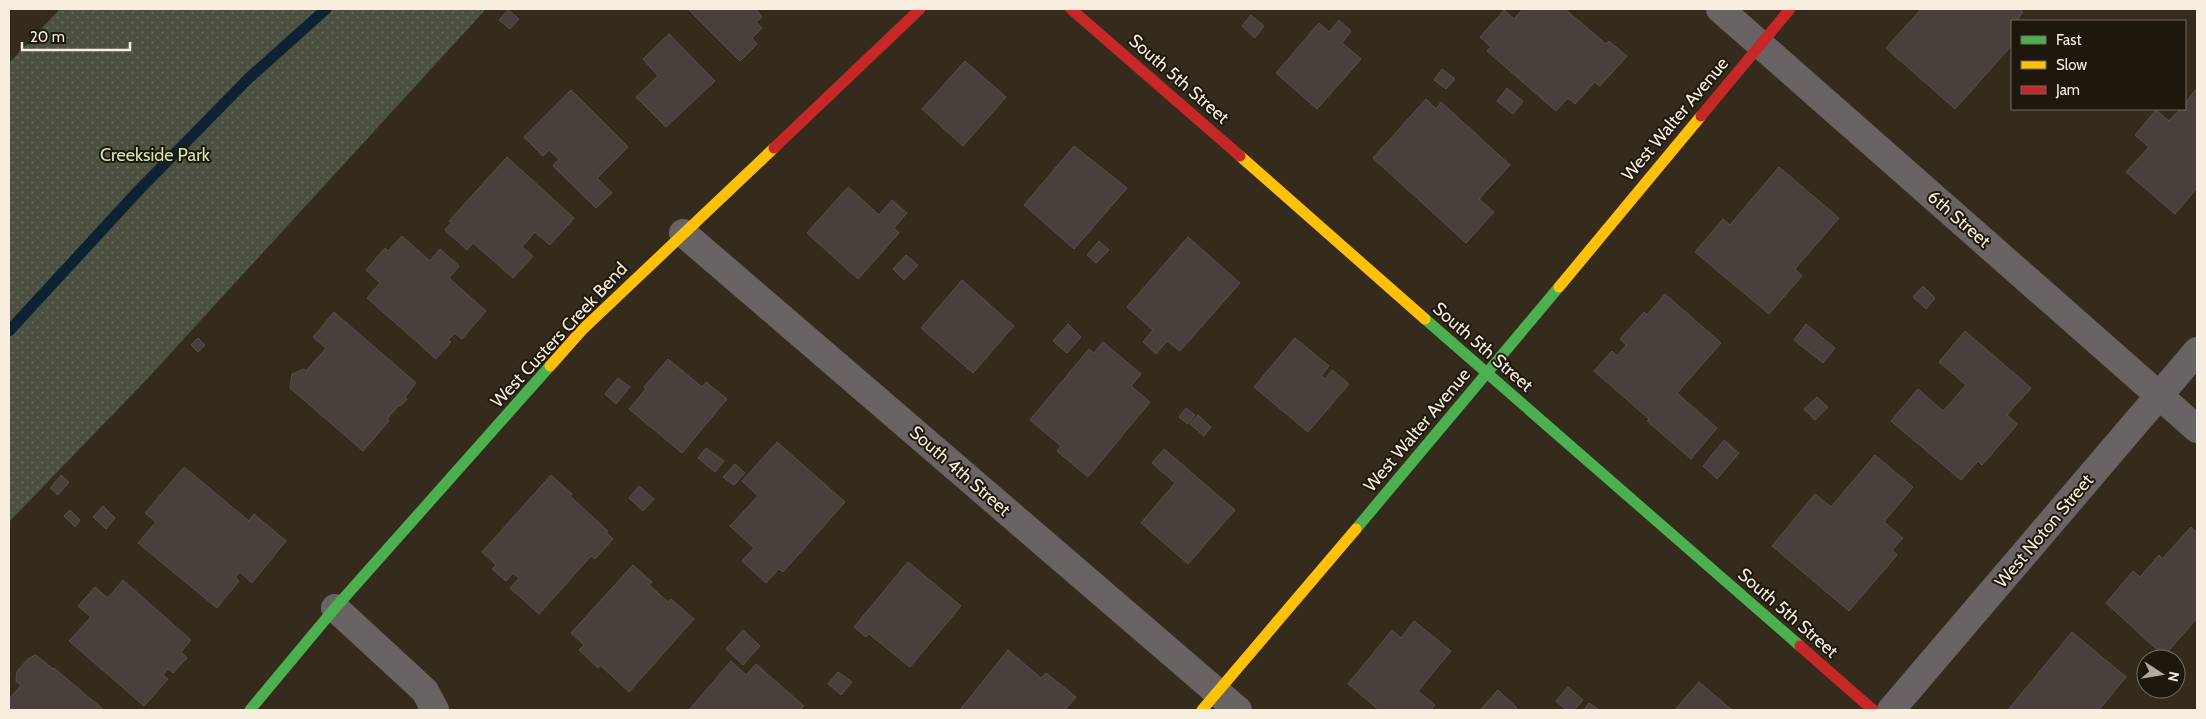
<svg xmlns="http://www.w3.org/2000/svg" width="2206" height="719" viewBox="0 0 2206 719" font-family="Cabin,sans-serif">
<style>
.park{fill:url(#park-dots)}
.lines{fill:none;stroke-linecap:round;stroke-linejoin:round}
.stream{stroke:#0e2233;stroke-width:11}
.building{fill:#49403c;stroke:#594f4c}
.street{stroke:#696463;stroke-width:28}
.fast{stroke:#4caf50;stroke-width:11}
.slow{stroke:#ffc107;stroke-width:11}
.jam{stroke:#c62828;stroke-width:11}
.labels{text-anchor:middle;stroke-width:4;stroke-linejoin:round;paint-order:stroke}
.street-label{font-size:18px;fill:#f8eedf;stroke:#1e170c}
.park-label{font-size:18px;fill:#cee7af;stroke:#1e170c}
</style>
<defs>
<pattern id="park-dots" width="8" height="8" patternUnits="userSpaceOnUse" patternTransform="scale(1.25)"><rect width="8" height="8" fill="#4b5040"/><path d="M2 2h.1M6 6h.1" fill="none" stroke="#666a5b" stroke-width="1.8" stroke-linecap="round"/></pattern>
</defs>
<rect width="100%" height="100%" fill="#342b1d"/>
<path class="park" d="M 60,9 L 486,9 L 148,378 L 9,522 L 9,63 Z"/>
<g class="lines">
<path class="stream" d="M 9,331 L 138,191 L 249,78 L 326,9"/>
</g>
<g class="building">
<path d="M 688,9 L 755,9 L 762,17 L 756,22 L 762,28 L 752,38 L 757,44 L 740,61 Z"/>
<path d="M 1523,9 L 1565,9 L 1606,44 L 1609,41 L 1627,56 L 1600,86 L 1595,82 L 1575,104 L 1568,98 L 1556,111 L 1487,51 L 1491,47 L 1480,37 L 1504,10 L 1514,19 Z"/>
<path d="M 1921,9 L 2019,9 L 2023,12 L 2018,19 L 2020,21 L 2012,21 L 2012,45 L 1955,109 L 1886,48 Z"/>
<path d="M 508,10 L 519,19 L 510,29 L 499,20 Z"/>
<path d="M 1251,15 L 1264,26 L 1255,38 L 1242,26 Z"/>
<path d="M 1339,20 L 1351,31 L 1342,43 L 1361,59 L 1317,109 L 1276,73 L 1319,23 L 1329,32 Z"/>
<path d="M 669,34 L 715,81 L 666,127 L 636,97 L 658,76 L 643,59 Z"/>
<path d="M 965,61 L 1006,97 L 963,146 L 922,109 Z"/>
<path d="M 1442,69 L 1455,79 L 1446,89 L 1434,80 Z"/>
<path d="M 1507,88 L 1523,101 L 1513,114 L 1497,101 Z"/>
<path d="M 2197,88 L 2197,188 L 2175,214 L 2126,172 L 2149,147 L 2135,135 L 2156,110 L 2169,121 L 2180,109 L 2185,109 L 2185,103 Z"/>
<path d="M 571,90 L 628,147 L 597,178 L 612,193 L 596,208 L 553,166 L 559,159 L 549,150 L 543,156 L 524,137 Z"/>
<path d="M 1426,99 L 1436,109 L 1441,102 L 1510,165 L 1479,199 L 1494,212 L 1466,243 L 1373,158 Z"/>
<path d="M 1074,146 L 1127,188 L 1074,249 L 1024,205 Z"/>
<path d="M 507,157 L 574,218 L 550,245 L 535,232 L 522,247 L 533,256 L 513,278 L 473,243 L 467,250 L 445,230 L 452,222 L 449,221 Z"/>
<path d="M 1779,167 L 1839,218 L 1795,269 L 1802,276 L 1769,314 L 1695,252 L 1723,219 L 1730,225 Z"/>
<path d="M 848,187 L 879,215 L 892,200 L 907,213 L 894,228 L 899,233 L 858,279 L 807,233 Z"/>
<path d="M 402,236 L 430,261 L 440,249 L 459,266 L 449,278 L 486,311 L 462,339 L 455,333 L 448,340 L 451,342 L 436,359 L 367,298 L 380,283 L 366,270 L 385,248 L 388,251 Z"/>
<path d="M 1188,237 L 1240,283 L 1180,351 L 1167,341 L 1156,354 L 1143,342 L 1153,330 L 1127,307 Z"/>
<path d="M 1099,241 L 1109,250 L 1096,263 L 1087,255 Z"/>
<path d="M 906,255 L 918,265 L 904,280 L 893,269 Z"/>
<path d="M 962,280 L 1014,326 L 973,373 L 921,328 Z"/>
<path d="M 1923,286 L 1935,298 L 1926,309 L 1913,297 Z"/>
<path d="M 1665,294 L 1721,343 L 1677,393 L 1717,428 L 1691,459 L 1647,421 L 1649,419 L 1594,371 L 1612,351 L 1617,356 L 1626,345 L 1620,339 L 1644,312 L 1647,315 Z"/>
<path d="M 334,312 L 416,383 L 405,397 L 407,399 L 400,406 L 399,405 L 387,419 L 389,421 L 363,451 L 290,388 L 292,374 L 304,369 L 306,371 L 326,348 L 313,337 Z"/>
<path d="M 1068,324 L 1081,337 L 1067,353 L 1053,341 Z"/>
<path d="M 1806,324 L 1835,348 L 1823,363 L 1794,340 Z"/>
<path d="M 1965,331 L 2031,388 L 2007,415 L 2017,424 L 2016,426 L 1982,465 L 1978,461 L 1961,480 L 1891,421 L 1918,389 L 1943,411 L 1966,385 L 1939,362 Z"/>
<path d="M 198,338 L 205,345 L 198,352 L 191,345 Z"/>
<path d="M 1295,338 L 1329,366 L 1321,376 L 1325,379 L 1332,370 L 1349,384 L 1308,432 L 1254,387 Z"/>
<path d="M 1103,342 L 1141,374 L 1131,386 L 1150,402 L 1088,477 L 1057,451 L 1061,446 L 1030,420 L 1089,349 L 1094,353 Z"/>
<path d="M 668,359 L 702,387 L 706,382 L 727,399 L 682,453 L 629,409 L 646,389 L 644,387 Z"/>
<path d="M 618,378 L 630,387 L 616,404 L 605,394 Z"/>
<path d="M 1817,397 L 1828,407 L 1815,420 L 1804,409 Z"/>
<path d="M 1186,408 L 1195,415 L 1188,424 L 1179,417 Z"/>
<path d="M 1198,415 L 1211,427 L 1204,436 L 1190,424 Z"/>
<path d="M 1724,440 L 1739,453 L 1717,479 L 1703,466 Z"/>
<path d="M 777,442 L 845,502 L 783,572 L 779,569 L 766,583 L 742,561 L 754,548 L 730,526 L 758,496 L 742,481 Z"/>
<path d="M 706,448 L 724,461 L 715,472 L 698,458 Z"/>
<path d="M 1164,449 L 1235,510 L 1188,564 L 1141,523 L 1175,483 L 1152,463 Z"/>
<path d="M 1875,455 L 1913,487 L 1884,522 L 1903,538 L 1892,550 L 1897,555 L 1849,611 L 1772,546 L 1815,494 L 1831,507 Z"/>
<path d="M 735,464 L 745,473 L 734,485 L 723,477 Z"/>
<path d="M 184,467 L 249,521 L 254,514 L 286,541 L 252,583 L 240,572 L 235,577 L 239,581 L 217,608 L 138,543 L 156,522 L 145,513 Z"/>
<path d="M 61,475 L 69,482 L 58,495 L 50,488 Z"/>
<path d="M 551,475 L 572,494 L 570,496 L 608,531 L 606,532 L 613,539 L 595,559 L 591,556 L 539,614 L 510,588 L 519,578 L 513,573 L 506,581 L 492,569 L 496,565 L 482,552 Z"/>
<path d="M 639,486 L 654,499 L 643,511 L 629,498 Z"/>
<path d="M 103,506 L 115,518 L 106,529 L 93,517 Z"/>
<path d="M 70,510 L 80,520 L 75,527 L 64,516 Z"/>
<path d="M 2191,527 L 2197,533 L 2197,618 L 2164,656 L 2106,603 L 2133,571 L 2140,577 L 2159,555 L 2162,559 Z"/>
<path d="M 908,562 L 961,606 L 910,667 L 869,634 L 866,637 L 854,627 Z"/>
<path d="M 633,565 L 652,582 L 649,585 L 668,602 L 671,599 L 694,619 L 629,692 L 600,665 L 598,668 L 579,650 L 584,645 L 571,633 Z"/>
<path d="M 123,580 L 191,640 L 181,652 L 187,658 L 173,673 L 168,669 L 163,675 L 168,679 L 144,706 L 69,641 L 91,617 L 78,606 L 95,587 L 108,598 Z"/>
<path d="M 1414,621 L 1451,651 L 1418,691 L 1435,705 L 1431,710 L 1379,710 L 1348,684 L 1392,630 L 1401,638 Z"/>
<path d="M 743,630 L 760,646 L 743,665 L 726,649 Z"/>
<path d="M 2072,632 L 2126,677 L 2099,710 L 2008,710 Z"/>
<path d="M 1008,650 L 1041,678 L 1046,673 L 1076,697 L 1065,710 L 960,710 Z"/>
<path d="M 36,655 L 53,669 L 54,668 L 104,710 L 9,710 L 9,699 L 21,685 L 16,681 L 17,671 L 29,658 Z"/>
<path d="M 731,661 L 746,675 L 756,664 L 804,706 L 800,710 L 689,710 Z"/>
<path d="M 838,672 L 852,682 L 841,695 L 828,684 Z"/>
<path d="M 1699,682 L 1732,710 L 1675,710 Z"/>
<path d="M 1568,687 L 1583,700 L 1574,710 L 1566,710 L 1556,701 Z"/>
<path d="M 1498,690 L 1517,708 L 1515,710 L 1480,710 Z"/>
<path d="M 1589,703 L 1598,709 L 1597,710 L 1584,710 Z"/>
</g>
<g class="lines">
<g class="street">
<path d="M 1720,9 L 2197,429"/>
<path d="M 683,233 L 1238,710"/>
<path d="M 335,608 L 425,691 L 435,710"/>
<path d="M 1891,710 L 2197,351"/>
</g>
<g class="fast">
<path d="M 1425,319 L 1800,646"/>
<path d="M 1356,529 L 1559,287"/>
<path d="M 250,710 L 335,608 L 550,366"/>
</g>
<g class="slow">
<path d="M 1240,156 L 1425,319"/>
<path d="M 1559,287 L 1701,116"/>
<path d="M 550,366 L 582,330 L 774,148"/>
<path d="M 1202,710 L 1356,529"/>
</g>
<g class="jam">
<path d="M 1071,9 L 1240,156"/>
<path d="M 1701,116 L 1790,9"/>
<path d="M 774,148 L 920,9"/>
<path d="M 1800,646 L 1873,710"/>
</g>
</g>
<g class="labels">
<g class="street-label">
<text transform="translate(1179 79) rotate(41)" y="6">South 5th Street</text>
<text transform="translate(1675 119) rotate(-50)" y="6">West Walter Avenue</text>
<text transform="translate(1959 219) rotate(41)" y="6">6th Street</text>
<text transform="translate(559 335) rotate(-47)" y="6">West Custers Creek Bend</text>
<text transform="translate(1483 347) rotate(41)" y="6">South 5th Street</text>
<text transform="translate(1417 430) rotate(-50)" y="6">West Walter Avenue</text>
<text transform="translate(960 471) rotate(41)" y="6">South 4th Street</text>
<text transform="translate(2044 531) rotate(-50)" y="6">West Noton Street</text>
<text transform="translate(1788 613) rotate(41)" y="6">South 5th Street</text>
</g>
<g class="park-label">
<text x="155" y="161">Creekside Park</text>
</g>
</g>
<rect width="2206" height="719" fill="none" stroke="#f8eedf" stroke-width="20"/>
<rect x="2011" y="20" width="175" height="90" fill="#1e170c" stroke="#756d60"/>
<rect x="2021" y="36" width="25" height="8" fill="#4caf50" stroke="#756d60"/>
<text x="2056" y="45" font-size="15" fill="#f8eedf">Fast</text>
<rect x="2021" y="61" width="25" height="8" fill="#ffc107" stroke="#756d60"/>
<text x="2056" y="70" font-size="15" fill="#f8eedf">Slow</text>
<rect x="2021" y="86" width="25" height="8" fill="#c62828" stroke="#756d60"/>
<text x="2056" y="95" font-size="15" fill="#f8eedf">Jam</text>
<g transform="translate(2161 674) rotate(102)"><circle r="24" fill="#1e170c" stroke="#756d60"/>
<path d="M0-4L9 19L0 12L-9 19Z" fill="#b3aa9b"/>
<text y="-8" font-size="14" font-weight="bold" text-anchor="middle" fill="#f8eedf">N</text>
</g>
<path d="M22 42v8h108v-8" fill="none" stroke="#f8eedf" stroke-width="2.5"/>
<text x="30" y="42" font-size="15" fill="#f8eedf" stroke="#1e170c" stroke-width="4" paint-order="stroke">20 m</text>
</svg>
